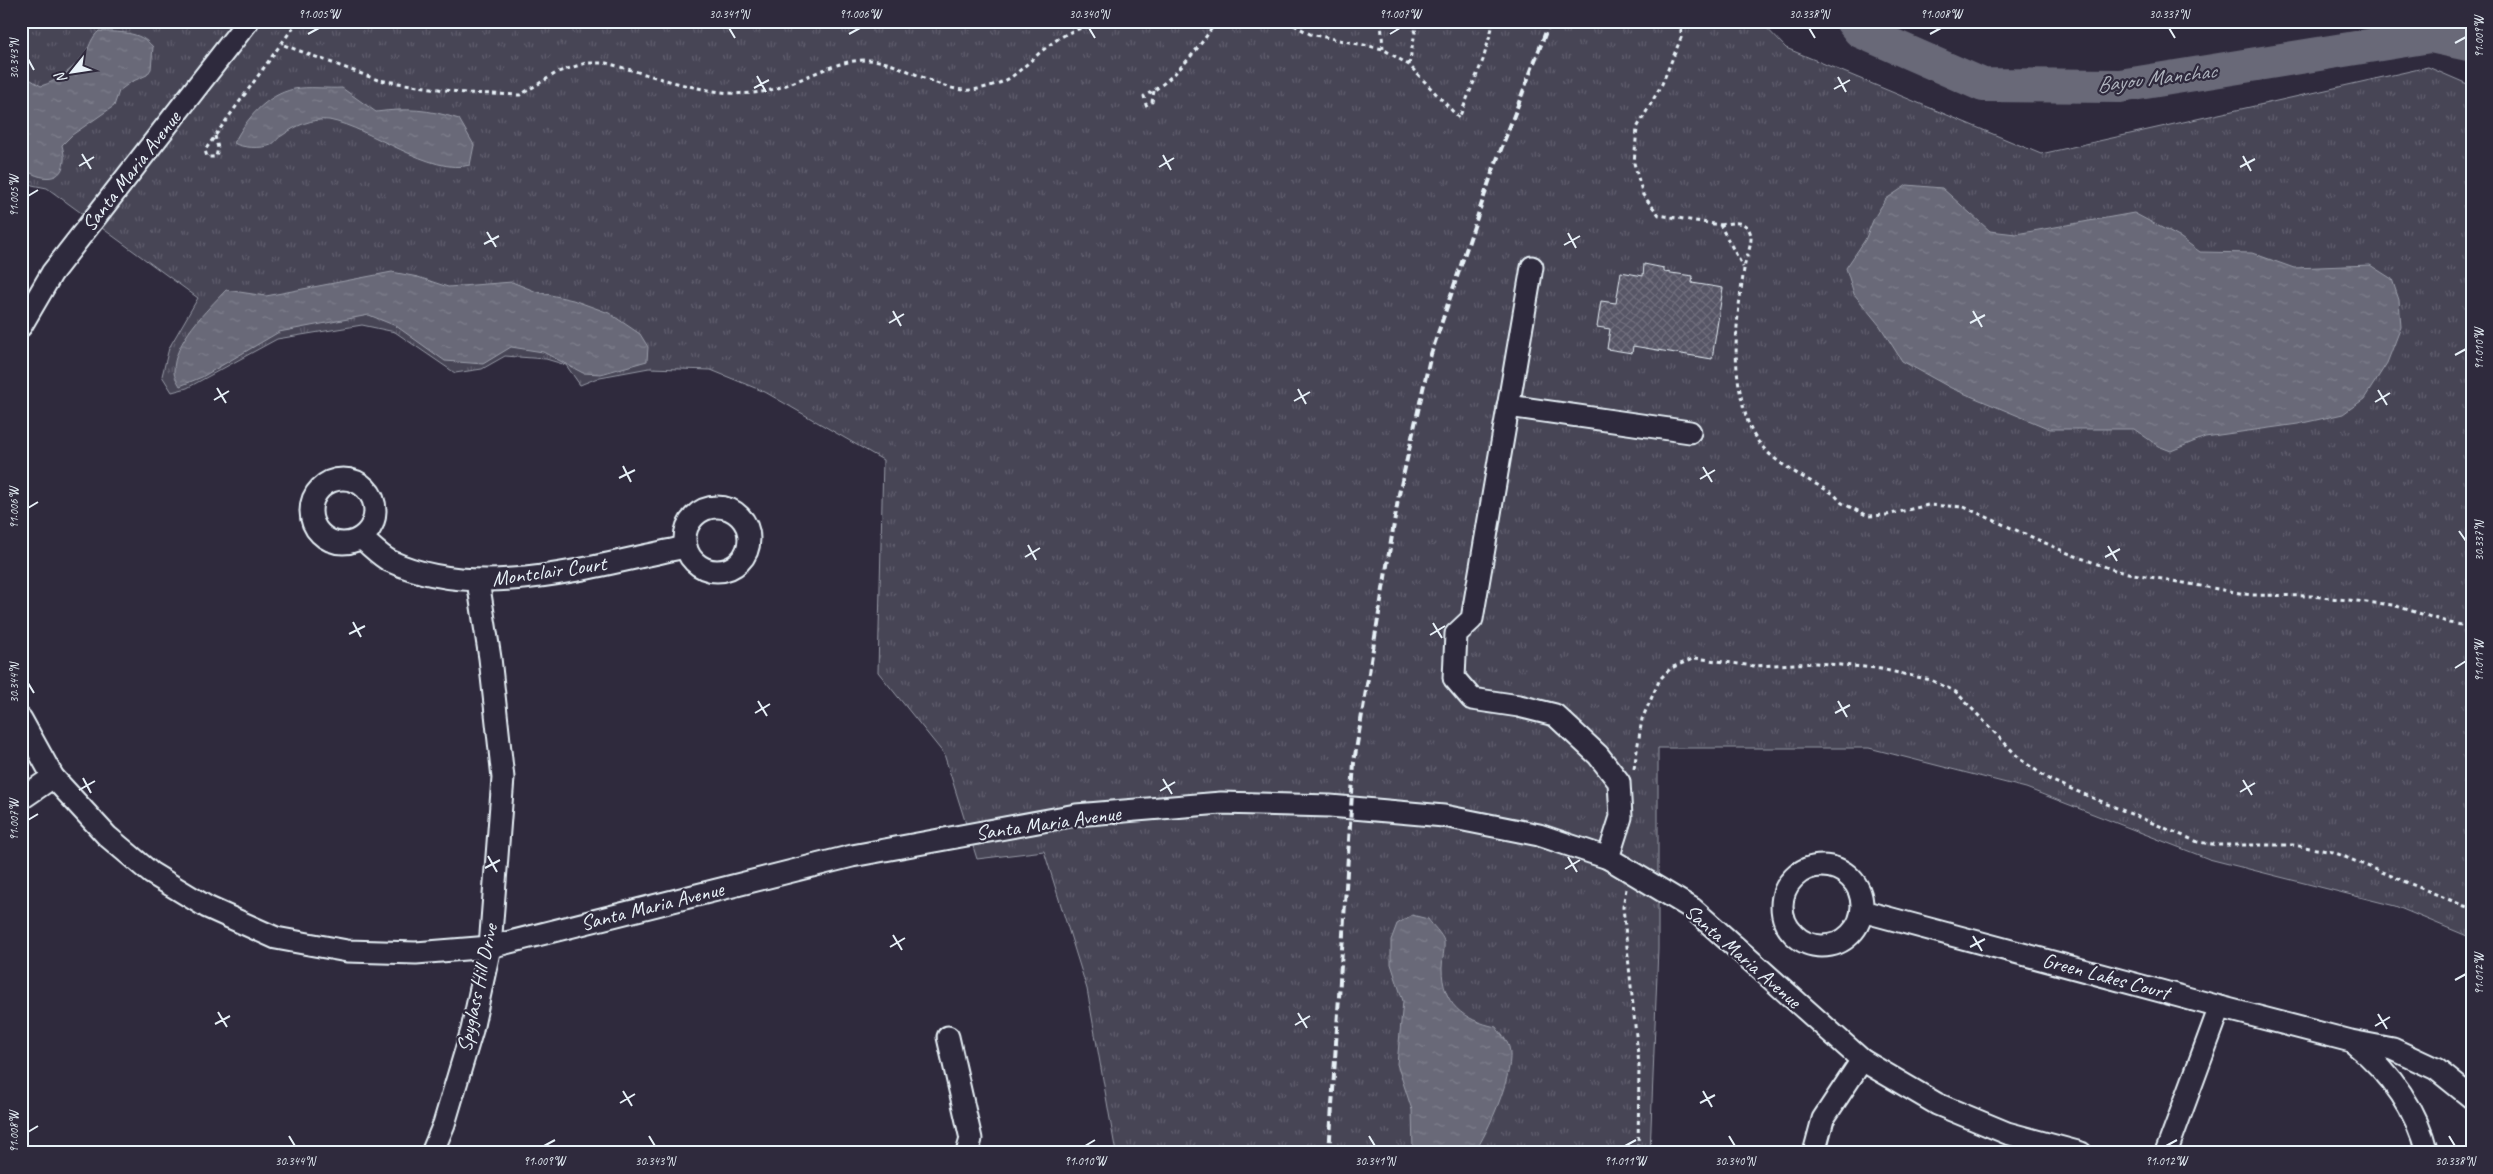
<svg xmlns="http://www.w3.org/2000/svg" width="2493" height="1174" viewBox="0 0 2493 1174" font-family="Caveat,sans-serif">
<style>
.grass{fill:url(#grass-tufts);stroke:#979aa6}
.water{fill:url(#water-ripples);stroke:#9c9fab}
.lines{fill:none;stroke-linecap:round;stroke-linejoin:round}
.river{stroke:#696978;stroke-width:34}
.building{fill:url(#building-cross-hatch);stroke:#e8f1f8}
.minor-casing{stroke:#e8f1f8;stroke-width:25}
.path{stroke:#e8f1f8;stroke-width:3;stroke-dasharray:4 4;stroke-linecap:butt}
.minor{stroke:#2f2a3d;stroke-width:21}
.rail{stroke:#e8f1f8;stroke-width:4;stroke-dasharray:8 4;stroke-linecap:butt}
.ticks{fill:none;stroke:#e8f1f8;stroke-width:2}
.labels{text-anchor:middle;stroke-width:4.5;stroke-linejoin:round;paint-order:stroke}
.street-label{font-size:21px;fill:#e8f1f8;stroke:#2f2a3d}
.water-label{font-size:22px;font-style:italic;fill:#afb4be;stroke:#2f2a3d}
.neatline{fill:none;stroke:#e8f1f8;stroke-width:2}
.ticks-label{font-size:12px;text-anchor:middle;fill:#e8f1f8}
</style>
<defs>
<pattern id="grass-tufts" width="24" height="20" patternUnits="userSpaceOnUse" patternTransform="scale(1.25)"><rect width="24" height="20" fill="#464455"/><path d="M3 7l-1-3M5 7V3M7 7l1-3M15 17l-1-3M17 17v-4M19 17l1-3" fill="none" stroke="#615f6e"/></pattern>
<pattern id="water-ripples" width="26" height="14" patternUnits="userSpaceOnUse" patternTransform="scale(1.25)"><rect width="26" height="14" fill="#696978"/><path d="M2 4q2-2 4 0t4 0M15 11q2-2 4 0t4 0" fill="none" stroke="#7e7f8c"/></pattern>
<pattern id="building-cross-hatch" width="8" height="8" patternUnits="userSpaceOnUse" patternTransform="scale(1.25)"><rect width="8" height="8" fill="#575565"/><path d="M0 0l8 8M0 8l8-8" fill="none" stroke="#6f6e7c"/></pattern>
</defs>
<rect width="100%" height="100%" fill="#2f2a3d"/>
<filter id="ink" filterUnits="userSpaceOnUse"><feTurbulence type="fractalNoise" baseFrequency=".02" numOctaves="2"/><feDisplacementMap in="SourceGraphic" scale="10" xChannelSelector="R" yChannelSelector="G"/><feConvolveMatrix kernelMatrix="1 2 1 2 8 2 1 2 1" color-interpolation-filters="sRGB"/></filter>
<g filter="url(#ink)">
<path class="grass" d="M 21,21 L 1760,21 L 1786,48 L 2041,154 L 2428,67 L 2472,86 L 2472,938 L 2395,906 L 2209,859 L 2026,788 L 1869,748 L 1658,748 L 1658,948 L 1650,1153 L 1116,1153 L 1087,989 L 1044,851 L 977,859 L 944,754 L 878,672 L 883,460 L 765,392 L 711,370 L 649,368 L 600,377 L 580,385 L 566,365 L 546,359 L 505,356 L 482,369 L 455,373 L 395,332 L 362,325 L 277,339 L 187,388 L 172,392 L 162,376 L 169,348 L 198,298 L 47,188 L 32,185 L 21,176 Z"/>
<g class="water">
<path d="M 99,31 C 119,33 139,30 153,47 L 151,69 L 147,75 L 131,82 L 119,91 L 114,106 L 72,135 L 62,145 C 63,150 65,156 64,161 C 62,186 35,178 21,167 L 21,74 L 41,86 C 58,81 76,67 86,52 C 91,44 91,38 99,31 Z"/>
<path d="M 342,88 L 376,112 C 407,108 428,109 459,119 L 474,145 L 470,165 C 431,176 371,128 329,120 C 313,118 295,126 283,135 C 278,137 275,143 271,145 C 262,149 241,148 234,143 C 246,119 266,95 294,89 C 309,86 327,89 342,88 Z"/>
<path d="M 1907,185 L 1942,188 L 1990,231 L 2016,234 L 2134,213 L 2181,238 L 2200,252 L 2252,253 L 2294,268 L 2370,265 L 2392,279 L 2399,300 L 2401,327 L 2387,363 L 2364,399 L 2343,414 L 2298,424 L 2205,437 L 2171,451 L 2158,446 L 2134,429 L 2050,429 L 1951,388 L 1902,361 L 1880,326 L 1854,294 L 1846,268 L 1865,240 L 1874,218 L 1886,199 Z"/>
<path d="M 392,272 L 418,277 L 448,287 L 512,282 L 537,292 L 573,300 L 609,313 L 640,334 L 648,347 L 647,361 L 601,374 L 583,373 L 543,352 L 511,347 L 483,364 L 445,361 L 396,326 L 369,315 L 279,332 L 202,377 L 180,386 C 178,382 174,377 174,372 C 173,342 207,310 226,290 L 266,296 Z"/>
<path d="M 1412,915 L 1428,919 C 1432,925 1442,934 1444,941 C 1445,949 1442,960 1442,968 C 1442,1004 1463,1020 1496,1027 C 1500,1033 1507,1040 1509,1047 C 1516,1070 1488,1133 1474,1153 L 1413,1153 L 1412,1110 L 1397,1064 L 1403,1001 L 1391,964 L 1391,940 L 1397,924 Z"/>
</g>
<g class="lines">
<path class="river" d="M 1852,21 L 1860,31 L 1983,85 L 2120,86 L 2430,36 L 2472,45"/>
</g>
<path class="building" d="M 1644,264 L 1664,268 L 1664,272 L 1693,276 L 1692,283 L 1723,288 L 1712,359 L 1633,346 L 1632,353 L 1607,349 L 1610,329 L 1597,327 L 1601,301 L 1616,303 L 1621,272 L 1643,276 Z"/>
<g class="lines">
<g class="minor-casing">
<g id="minor">
<path d="M 1532,267 L 1472,619 L 1456,634 L 1454,678 L 1472,699 L 1519,706 L 1555,715 L 1598,755 L 1619,782 L 1621,817 L 1608,858"/>
<path d="M 21,326 L 52,273 L 248,21"/>
<path d="M 1508,406 L 1690,432"/>
<circle cx="343" cy="511" r="32"/>
<circle cx="717" cy="539" r="32"/>
<path d="M 361,538 C 370,545 380,556 390,561 C 480,603 594,565 686,547"/>
<path d="M 21,719 L 53,777 L 107,836 L 151,873 L 207,907 L 276,938 L 347,951 L 416,953 L 490,947 L 852,856 L 1076,815 L 1221,803 L 1330,806 L 1444,816 L 1539,835 L 1608,858 L 1693,909 L 1862,1060 L 1937,1104 L 2007,1133 L 2081,1153"/>
<path d="M 21,799 L 53,777"/>
<circle cx="1822" cy="906" r="40"/>
<path d="M 1862,911 L 2220,1007 L 2351,1041 L 2393,1049 L 2436,1069 L 2472,1098"/>
<path d="M 948,1037 L 971,1139 L 967,1153"/>
<path d="M 2355,1044 C 2391,1073 2416,1108 2427,1153"/>
<path d="M 432,1153 L 444,1124 L 472,1030 L 490,947 L 503,778 L 490,658 L 478,581"/>
<path d="M 1814,1153 L 1823,1119 L 1862,1060"/>
<path d="M 2166,1153 L 2220,1007"/>
</g>
</g>
<g class="path">
<path d="M 298,21 L 281,44 L 378,80 L 465,93 L 520,95 L 558,72 L 586,63 L 606,63 C 649,74 717,100 761,92 C 798,86 831,59 869,60 C 904,61 944,97 978,89 C 987,87 1002,83 1010,78 C 1028,65 1043,47 1063,36 C 1074,29 1089,26 1102,21"/>
<path d="M 446,21 L 454,24 L 487,21"/>
<path d="M 1287,21 L 1310,34 L 1383,49 L 1409,65 L 1459,118 L 1483,60 L 1494,21"/>
<path d="M 1381,21 L 1383,49"/>
<path d="M 1681,21 L 1681,38 L 1662,84 L 1637,128 L 1634,163 L 1643,195 L 1659,215 L 1720,225 L 1743,267"/>
<path d="M 1409,65 L 1417,21"/>
<path d="M 1154,91 L 1152,102 L 1146,105 L 1144,96 C 1171,83 1201,47 1216,21"/>
<path d="M 215,136 L 218,148 L 216,157 L 207,157 L 205,150 L 215,136 L 281,44"/>
<path d="M 1720,225 C 1731,223 1745,219 1750,232 C 1754,242 1745,259 1744,269 C 1737,318 1731,357 1743,405 C 1746,416 1749,428 1755,437 C 1772,464 1808,479 1834,494 L 1842,503 L 1868,516 L 1887,515 L 1928,505 L 1964,507 L 2070,554 L 2117,571 L 2251,595 L 2312,596 L 2393,605 L 2450,623 L 2472,627"/>
<path d="M 1634,769 L 1642,719 L 1660,679 L 1671,668 L 1695,658 L 1754,666 L 1816,663 L 1876,668 L 1931,680 L 1956,692 L 2021,760 L 2050,780 L 2198,842 L 2219,845 L 2293,845 L 2333,852 L 2472,909"/>
<path d="M 1626,889 L 1623,907 L 1639,1065 L 1638,1153"/>
</g>
<use href="#minor" class="minor"/>
<path class="rail" d="M 1329,1153 L 1354,762 L 1399,494 L 1431,354 L 1492,173 L 1550,21"/>
</g>
</g>
<path class="ticks" d="M 729,28 L 735,38M 1089,28 L 1095,38M 1809,28 L 1815,38M 2169,28 L 2175,38M 308,34 L 319,28M 849,34 L 860,28M 1390,34 L 1400,28M 1930,34 L 1941,28M 2455,43 L 2466,37M 28,59 L 34,70M 757,76 L 766,92M 1838,77 L 1846,92M 754,88 L 769,80M 1834,89 L 1850,80M 82,154 L 91,169M 1163,155 L 1171,170M 2243,156 L 2251,171M 79,166 L 94,157M 1159,167 L 1174,158M 2240,167 L 2255,159M 28,196 L 38,190M 487,232 L 496,247M 1568,233 L 1576,248M 484,244 L 499,236M 1564,245 L 1580,236M 893,311 L 901,326M 1973,311 L 1982,327M 889,323 L 904,314M 1970,323 L 1985,315M 2455,355 L 2466,349M 217,388 L 226,403M 1298,389 L 1306,404M 2378,390 L 2387,405M 214,400 L 229,391M 1294,401 L 1310,392M 2375,402 L 2390,393M 623,466 L 631,482M 1703,467 L 1712,482M 619,478 L 635,470M 1700,479 L 1715,470M 28,508 L 38,502M 2459,531 L 2466,541M 1028,545 L 1036,560M 2108,546 L 2117,561M 1025,557 L 1040,548M 2105,557 L 2120,549M 353,622 L 361,637M 1433,623 L 1442,638M 349,634 L 365,626M 1430,635 L 1445,626M 2455,668 L 2466,661M 28,683 L 34,693M 758,701 L 767,716M 1838,701 L 1847,717M 755,713 L 770,704M 1835,713 L 1850,705M 83,778 L 91,793M 1163,779 L 1172,794M 2243,780 L 2252,795M 79,790 L 95,781M 1160,791 L 1175,782M 2240,792 L 2255,783M 28,820 L 38,814M 488,856 L 497,872M 1568,857 L 1577,872M 485,868 L 500,860M 1565,869 L 1580,860M 893,935 L 902,950M 1973,936 L 1982,951M 890,947 L 905,938M 1970,947 L 1985,939M 2455,980 L 2466,974M 218,1012 L 227,1027M 1298,1013 L 1307,1028M 2378,1014 L 2387,1029M 215,1024 L 230,1016M 1295,1025 L 1310,1016M 2375,1026 L 2390,1017M 623,1091 L 632,1106M 1703,1091 L 1712,1107M 620,1103 L 635,1094M 1700,1103 L 1715,1095M 28,1132 L 38,1126M 289,1136 L 295,1146M 649,1136 L 655,1146M 1369,1136 L 1375,1146M 1729,1136 L 1735,1146M 2449,1136 L 2455,1146M 544,1146 L 555,1140M 1085,1146 L 1095,1140M 1625,1146 L 1636,1140M 2166,1146 L 2177,1140"/>
<g class="labels">
<g class="street-label">
<text transform="translate(131 171) rotate(-52)" y="7">Santa Maria Avenue</text>
<text transform="translate(549 571) rotate(-8)" y="7">Montclair Court</text>
<text transform="translate(1048 823) rotate(-8)" y="7">Santa Maria Avenue</text>
<text transform="translate(652 906) rotate(-14)" y="7">Santa Maria Avenue</text>
<text transform="translate(1743 956) rotate(41)" y="7">Santa Maria Avenue</text>
<text transform="translate(2106 976) rotate(15)" y="7">Green Lakes Court</text>
<text transform="translate(477 988) rotate(-78)" y="7">Spyglass Hill Drive</text>
</g>
<g class="water-label">
<text transform="translate(2156 77) rotate(-7)" y="8">Bayou Manchac</text>
</g>
</g>
<rect width="2493" height="1174" fill="none" stroke="#2f2a3d" stroke-width="55"/>
<g transform="translate(72 72) rotate(240)" stroke="#2f2a3d" stroke-width="4" paint-order="stroke">
<path d="M0-4L9 19L0 12L-9 19Z" fill="#e8f1f8"/>
<text y="-8" font-size="14" font-weight="bold" text-anchor="middle" fill="#e8f1f8">N</text>
</g>
<rect x="28" y="28" width="2438" height="1118" class="neatline"/>
<g class="ticks-label">
<text x="319" y="18">91.005°W</text>
<text x="729" y="18">30.341°N</text>
<text x="860" y="18">91.006°W</text>
<text x="1089" y="18">30.340°N</text>
<text x="1400" y="18">91.007°W</text>
<text x="1809" y="18">30.338°N</text>
<text x="1941" y="18">91.008°W</text>
<text x="2169" y="18">30.337°N</text>
<text transform="translate(2479 37) rotate(-90)" y="4">91.009°W</text>
<text transform="translate(14 59) rotate(-90)" y="4">30.343°N</text>
<text transform="translate(14 196) rotate(-90)" y="4">91.005°W</text>
<text transform="translate(2479 349) rotate(-90)" y="4">91.010°W</text>
<text transform="translate(14 508) rotate(-90)" y="4">91.006°W</text>
<text transform="translate(2479 541) rotate(-90)" y="4">30.337°N</text>
<text transform="translate(2479 661) rotate(-90)" y="4">91.011°W</text>
<text transform="translate(14 683) rotate(-90)" y="4">30.344°N</text>
<text transform="translate(14 820) rotate(-90)" y="4">91.007°W</text>
<text transform="translate(2479 974) rotate(-90)" y="4">91.012°W</text>
<text transform="translate(14 1132) rotate(-90)" y="4">91.008°W</text>
<text x="295" y="1165">30.344°N</text>
<text x="544" y="1165">91.009°W</text>
<text x="655" y="1165">30.343°N</text>
<text x="1085" y="1165">91.010°W</text>
<text x="1375" y="1165">30.341°N</text>
<text x="1625" y="1165">91.011°W</text>
<text x="1735" y="1165">30.340°N</text>
<text x="2166" y="1165">91.012°W</text>
<text x="2455" y="1165">30.338°N</text>
</g>
</svg>
